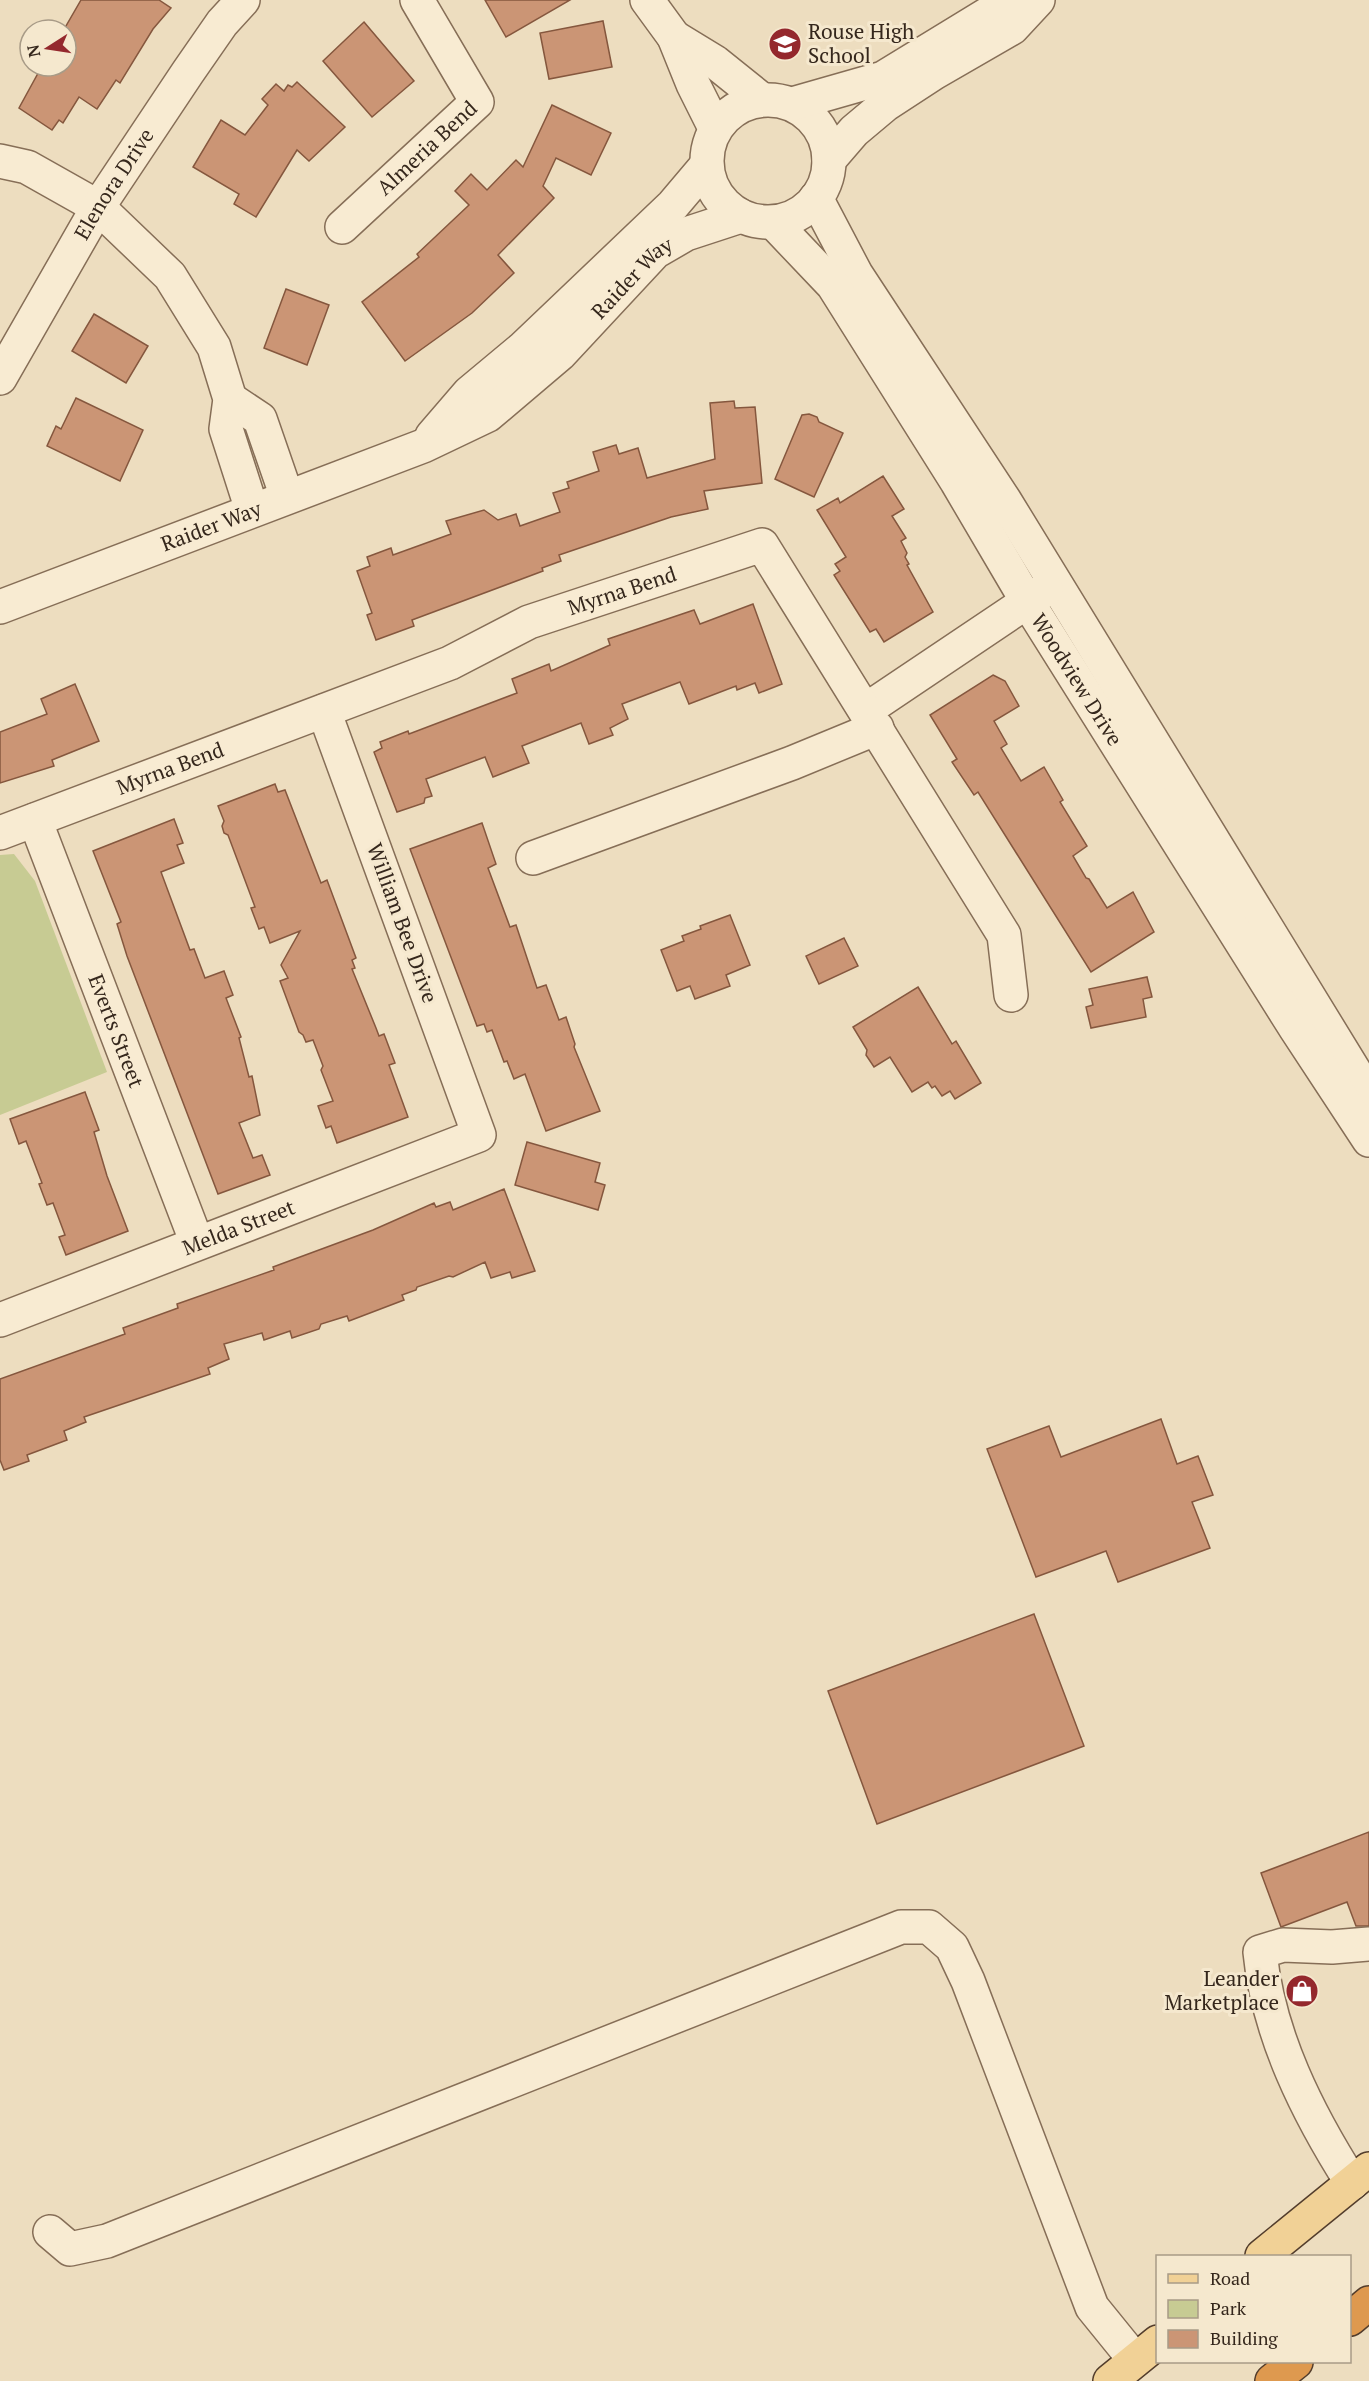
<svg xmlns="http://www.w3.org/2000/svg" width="1369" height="2381" viewBox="0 0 1369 2381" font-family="'PT Serif',serif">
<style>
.green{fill:#c7cb93}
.building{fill:#cb9575;stroke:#85573e;stroke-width:1.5}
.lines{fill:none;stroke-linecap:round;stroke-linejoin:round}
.minor-casing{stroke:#866e57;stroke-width:36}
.major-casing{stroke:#533d2c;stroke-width:36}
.highway-casing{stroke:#533d2c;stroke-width:36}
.minor{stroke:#f8ebd2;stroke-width:33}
.major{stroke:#f1d196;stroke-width:33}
.highway{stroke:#de994f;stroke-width:33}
.labels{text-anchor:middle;stroke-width:6;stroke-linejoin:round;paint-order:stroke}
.poi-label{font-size:21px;fill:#35271c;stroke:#f5e8ce;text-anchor:start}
.street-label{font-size:21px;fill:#35271c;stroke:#f5e8ce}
</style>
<rect width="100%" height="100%" fill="#edddbf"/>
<path class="green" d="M 14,854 L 35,881 L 107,1072 L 0,1115 L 0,855 Z"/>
<g class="building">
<path d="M 81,0 L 159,0 L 171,8 L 153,29 L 120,83 L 116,80 L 97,109 L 79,97 L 63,123 L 59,120 L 52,130 L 19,108 L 42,66 L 66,66 L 66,26 Z"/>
<path d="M 485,0 L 570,0 L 506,37 Z"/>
<path d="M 603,21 L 612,67 L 549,79 L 540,33 Z"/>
<path d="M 364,22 L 414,81 L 372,117 L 323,61 Z"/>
<path d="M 297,82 L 345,127 L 309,161 L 297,150 L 256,217 L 234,204 L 239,194 L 193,167 L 221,120 L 245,135 L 268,105 L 262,99 L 276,84 L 284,91 L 288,85 L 292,87 Z"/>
<path d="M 552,105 L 611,133 L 591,175 L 556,158 L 543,186 L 554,198 L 498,255 L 514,273 L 472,313 L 405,361 L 362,302 L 419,257 L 417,254 L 469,205 L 455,191 L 471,174 L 487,190 L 516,160 L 523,167 Z"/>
<path d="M 286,289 L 329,305 L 307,365 L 264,348 Z"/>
<path d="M 94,314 L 148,346 L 126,383 L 72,351 Z"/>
<path d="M 76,398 L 143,430 L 120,481 L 47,446 L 56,426 L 61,429 Z"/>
<path d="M 734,401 L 735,408 L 755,407 L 762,483 L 704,491 L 708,509 L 671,517 L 559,555 L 561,561 L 542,568 L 543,571 L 412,620 L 414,626 L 376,640 L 367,615 L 372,613 L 357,571 L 370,566 L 367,557 L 391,548 L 393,555 L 451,534 L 446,521 L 484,510 L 498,520 L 516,514 L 520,526 L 560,512 L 553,493 L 569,488 L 567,482 L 599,471 L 593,452 L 616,445 L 619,454 L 638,448 L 647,478 L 715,459 L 710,403 Z"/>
<path d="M 809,414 L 817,417 L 819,422 L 843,433 L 814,497 L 775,479 L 802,415 Z"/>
<path d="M 883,476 L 904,509 L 892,516 L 906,538 L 901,541 L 907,553 L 905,557 L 909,564 L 907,565 L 933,612 L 884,642 L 876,629 L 870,632 L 834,575 L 840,571 L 835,564 L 846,557 L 817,510 L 838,498 L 840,503 Z"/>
<path d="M 753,604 L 782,684 L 759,693 L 755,683 L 737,690 L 736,686 L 689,704 L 680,682 L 622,704 L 628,719 L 610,728 L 613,735 L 589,744 L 581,723 L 522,746 L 529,763 L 493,777 L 485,757 L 426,779 L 432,796 L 425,798 L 424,803 L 397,812 L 374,752 L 382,748 L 380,742 L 408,731 L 409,734 L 517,693 L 512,679 L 549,664 L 551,671 L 610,645 L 608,639 L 694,610 L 700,624 Z"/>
<path d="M 993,675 L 1005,681 L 1019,706 L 994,721 L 1007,744 L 1001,748 L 1021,781 L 1044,767 L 1063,800 L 1060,802 L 1087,846 L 1073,856 L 1086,878 L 1089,879 L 1107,908 L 1133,892 L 1154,932 L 1091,972 L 978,792 L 974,795 L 952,762 L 957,759 L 930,715 Z"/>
<path d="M 75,684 L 99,741 L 52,760 L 54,766 L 0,783 L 0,732 L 47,714 L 41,699 Z"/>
<path d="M 275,784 L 278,792 L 285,790 L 321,883 L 327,880 L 356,958 L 352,960 L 355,968 L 352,969 L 376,1028 L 379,1036 L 384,1034 L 395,1063 L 389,1065 L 408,1117 L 337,1143 L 331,1126 L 326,1128 L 318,1106 L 333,1101 L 321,1070 L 323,1066 L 313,1040 L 306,1042 L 303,1035 L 299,1032 L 280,981 L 288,978 L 281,965 L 300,931 L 270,943 L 264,927 L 259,929 L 251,908 L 255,907 L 228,835 L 224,833 L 222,826 L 224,821 L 218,806 Z"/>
<path d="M 174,819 L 183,843 L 177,845 L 184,863 L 161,872 L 190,950 L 194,949 L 205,978 L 224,971 L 233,995 L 226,998 L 241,1037 L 239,1038 L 249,1077 L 252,1076 L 260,1115 L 239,1123 L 253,1158 L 262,1155 L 270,1175 L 218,1194 L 127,956 L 117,924 L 121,922 L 93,851 Z"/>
<path d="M 482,823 L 496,864 L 488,868 L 510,927 L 516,925 L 537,988 L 546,985 L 559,1020 L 566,1017 L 575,1044 L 574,1047 L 600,1111 L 546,1131 L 525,1074 L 514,1079 L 507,1061 L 504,1062 L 492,1030 L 487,1032 L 484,1024 L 477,1026 L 410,849 Z"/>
<path d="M 730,915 L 750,965 L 726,975 L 730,986 L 695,999 L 690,986 L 677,991 L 661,950 L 684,941 L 682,936 L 701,929 L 700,926 Z"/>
<path d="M 844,938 L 858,966 L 819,984 L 806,956 Z"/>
<path d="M 1147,977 L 1152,997 L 1143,999 L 1146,1017 L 1091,1028 L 1086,1007 L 1093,1005 L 1089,989 Z"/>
<path d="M 918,987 L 952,1044 L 956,1041 L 981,1083 L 955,1099 L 950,1091 L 942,1096 L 935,1086 L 932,1088 L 928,1082 L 912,1092 L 890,1057 L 874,1067 L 866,1055 L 867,1050 L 853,1027 Z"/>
<path d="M 85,1092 L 99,1130 L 94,1132 L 107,1176 L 128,1231 L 66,1255 L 59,1237 L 65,1235 L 53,1203 L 47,1205 L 39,1184 L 42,1183 L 26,1141 L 19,1144 L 10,1119 Z"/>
<path d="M 527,1142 L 600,1163 L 595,1182 L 605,1185 L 598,1210 L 515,1185 Z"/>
<path d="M 504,1189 L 535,1271 L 512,1278 L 510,1272 L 491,1278 L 485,1262 L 453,1277 L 449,1276 L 417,1287 L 416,1290 L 402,1295 L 404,1300 L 349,1321 L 347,1316 L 321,1324 L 319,1329 L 292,1338 L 290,1331 L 264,1340 L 262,1333 L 224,1344 L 229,1359 L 208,1368 L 210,1374 L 84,1417 L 86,1422 L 64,1431 L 67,1440 L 27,1455 L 29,1461 L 4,1470 L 0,1460 L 0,1379 L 125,1334 L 123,1328 L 178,1308 L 177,1304 L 274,1270 L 273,1267 L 373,1230 L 434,1203 L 436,1207 L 450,1202 L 453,1210 Z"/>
<path d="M 1161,1419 L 1177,1464 L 1198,1456 L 1213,1495 L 1192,1502 L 1210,1548 L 1118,1582 L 1106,1551 L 1036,1577 L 987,1449 L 1049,1426 L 1061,1457 Z"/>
<path d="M 1034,1614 L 1084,1746 L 877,1824 L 828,1691 Z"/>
<path d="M 1369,1832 L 1369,1926 L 1356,1926 L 1347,1902 L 1281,1927 L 1261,1873 Z"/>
</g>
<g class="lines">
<g class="minor-casing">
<g id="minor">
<path d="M 647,0 L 674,37 L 693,84 L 715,128"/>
<path d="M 674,37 L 715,62 L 761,99"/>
<circle cx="768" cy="161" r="61"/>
<path d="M 792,104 L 883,78 L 1001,6 L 1037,0"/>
<path d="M 829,160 L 854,131 L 885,105 L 934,73 L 1012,28 L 1038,0"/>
<path d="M 0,161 L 27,167 L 98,207 L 170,276 L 214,347 L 230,399 L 226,429 L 252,510"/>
<path d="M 816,198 L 856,274 L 1005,501 L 1369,1095"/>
<path id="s1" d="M 775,224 L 833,285 L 957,482 L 1027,601 L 1296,1029 L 1369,1140"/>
<path id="s2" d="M 342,227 L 477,102 L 417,0"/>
<path id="s3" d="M 0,378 L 98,207 L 188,72 L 222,23 L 243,0"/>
<path d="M 230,399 L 260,419 L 287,497"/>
<path d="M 432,436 L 469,393 L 523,348 L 673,205 L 706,166"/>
<path id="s4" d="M 0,607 L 423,446 L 488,415 L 560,354 L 655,252 L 686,234 L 741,216"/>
<path d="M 866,710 L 1046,589"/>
<path id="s5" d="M 35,820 L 197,1243"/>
<path id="s6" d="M 0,833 L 450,663 L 529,622 L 762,545 L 1004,935 L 1011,995"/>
<path d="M 533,858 L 792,763 L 877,728"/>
<path id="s7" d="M 0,1320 L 479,1135 L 324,711"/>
<path d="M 1352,2183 C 1308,2114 1268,2035 1260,1952 L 1283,1945 L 1332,1947 L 1369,1944"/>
<path d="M 50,2232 L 70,2249 L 107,2241 L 901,1927 L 929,1927 L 952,1947 L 968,1981 L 1092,2307 L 1135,2360"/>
</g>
</g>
<g class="major-casing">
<g id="major">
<path d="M 1262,2256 L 1369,2169"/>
<path d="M 1110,2381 L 1158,2342"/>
</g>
</g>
<g class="highway-casing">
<g id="highway">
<path d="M 1350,2319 L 1369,2303"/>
<path d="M 1272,2381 L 1296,2362"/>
</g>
</g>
<use href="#minor" class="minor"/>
<use href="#major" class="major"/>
<use href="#highway" class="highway"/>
</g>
<defs>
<g id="school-disc" transform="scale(1.725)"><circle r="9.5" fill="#94282d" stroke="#f5e8ce"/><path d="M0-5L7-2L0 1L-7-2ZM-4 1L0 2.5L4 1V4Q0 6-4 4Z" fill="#fff"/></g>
<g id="shop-disc" transform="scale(1.725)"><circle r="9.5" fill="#94282d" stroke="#f5e8ce"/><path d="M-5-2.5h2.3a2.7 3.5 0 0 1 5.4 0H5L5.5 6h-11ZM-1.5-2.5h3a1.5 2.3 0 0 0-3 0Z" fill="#fff"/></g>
</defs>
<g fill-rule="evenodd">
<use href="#school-disc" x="785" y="44"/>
<use href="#shop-disc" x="1302" y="1991"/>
</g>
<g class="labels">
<g class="poi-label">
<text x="808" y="39">Rouse High<tspan x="808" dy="24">School</tspan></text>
<text x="1279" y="1986" text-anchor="end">Leander<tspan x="1279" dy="24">Marketplace</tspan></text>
</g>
<g class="street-label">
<text dy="7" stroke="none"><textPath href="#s2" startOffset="116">Almeria Bend</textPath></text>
<text dy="7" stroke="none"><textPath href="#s3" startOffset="225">Elenora Drive</textPath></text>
<text dy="7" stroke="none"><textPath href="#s4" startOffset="724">Raider Way</textPath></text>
<text dy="7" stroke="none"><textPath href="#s4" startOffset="226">Raider Way</textPath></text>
<text dy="7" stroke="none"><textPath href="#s6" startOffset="668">Myrna Bend</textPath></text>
<text dy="7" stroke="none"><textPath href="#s1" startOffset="548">Woodview Drive</textPath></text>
<text dy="7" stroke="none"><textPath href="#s6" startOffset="182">Myrna Bend</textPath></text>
<text transform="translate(402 923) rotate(70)" y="7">William Bee Drive</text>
<text dy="7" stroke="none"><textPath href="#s5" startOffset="226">Everts Street</textPath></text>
<text dy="7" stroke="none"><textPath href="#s7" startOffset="256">Melda Street</textPath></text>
</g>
</g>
<rect x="1156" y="2255" width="195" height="108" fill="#f5e8ce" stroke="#a89b87" stroke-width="1.5"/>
<rect x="1168" y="2274" width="30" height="9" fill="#f1d196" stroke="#a89b87" stroke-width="1.5"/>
<text x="1210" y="2285" font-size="18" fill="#35271c">Road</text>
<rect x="1168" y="2300" width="30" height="18" fill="#c7cb93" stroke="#a89b87" stroke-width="1.5"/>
<text x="1210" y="2315" font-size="18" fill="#35271c">Park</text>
<rect x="1168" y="2330" width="30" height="18" fill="#cb9575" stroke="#a89b87" stroke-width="1.5"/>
<text x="1210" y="2345" font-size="18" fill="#35271c">Building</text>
<g transform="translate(48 48) rotate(258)"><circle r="28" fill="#f5e8ce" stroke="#a89b87" stroke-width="1.5"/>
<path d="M0-4.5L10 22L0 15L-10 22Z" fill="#94282d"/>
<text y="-9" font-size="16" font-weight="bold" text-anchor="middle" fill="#35271c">N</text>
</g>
</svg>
